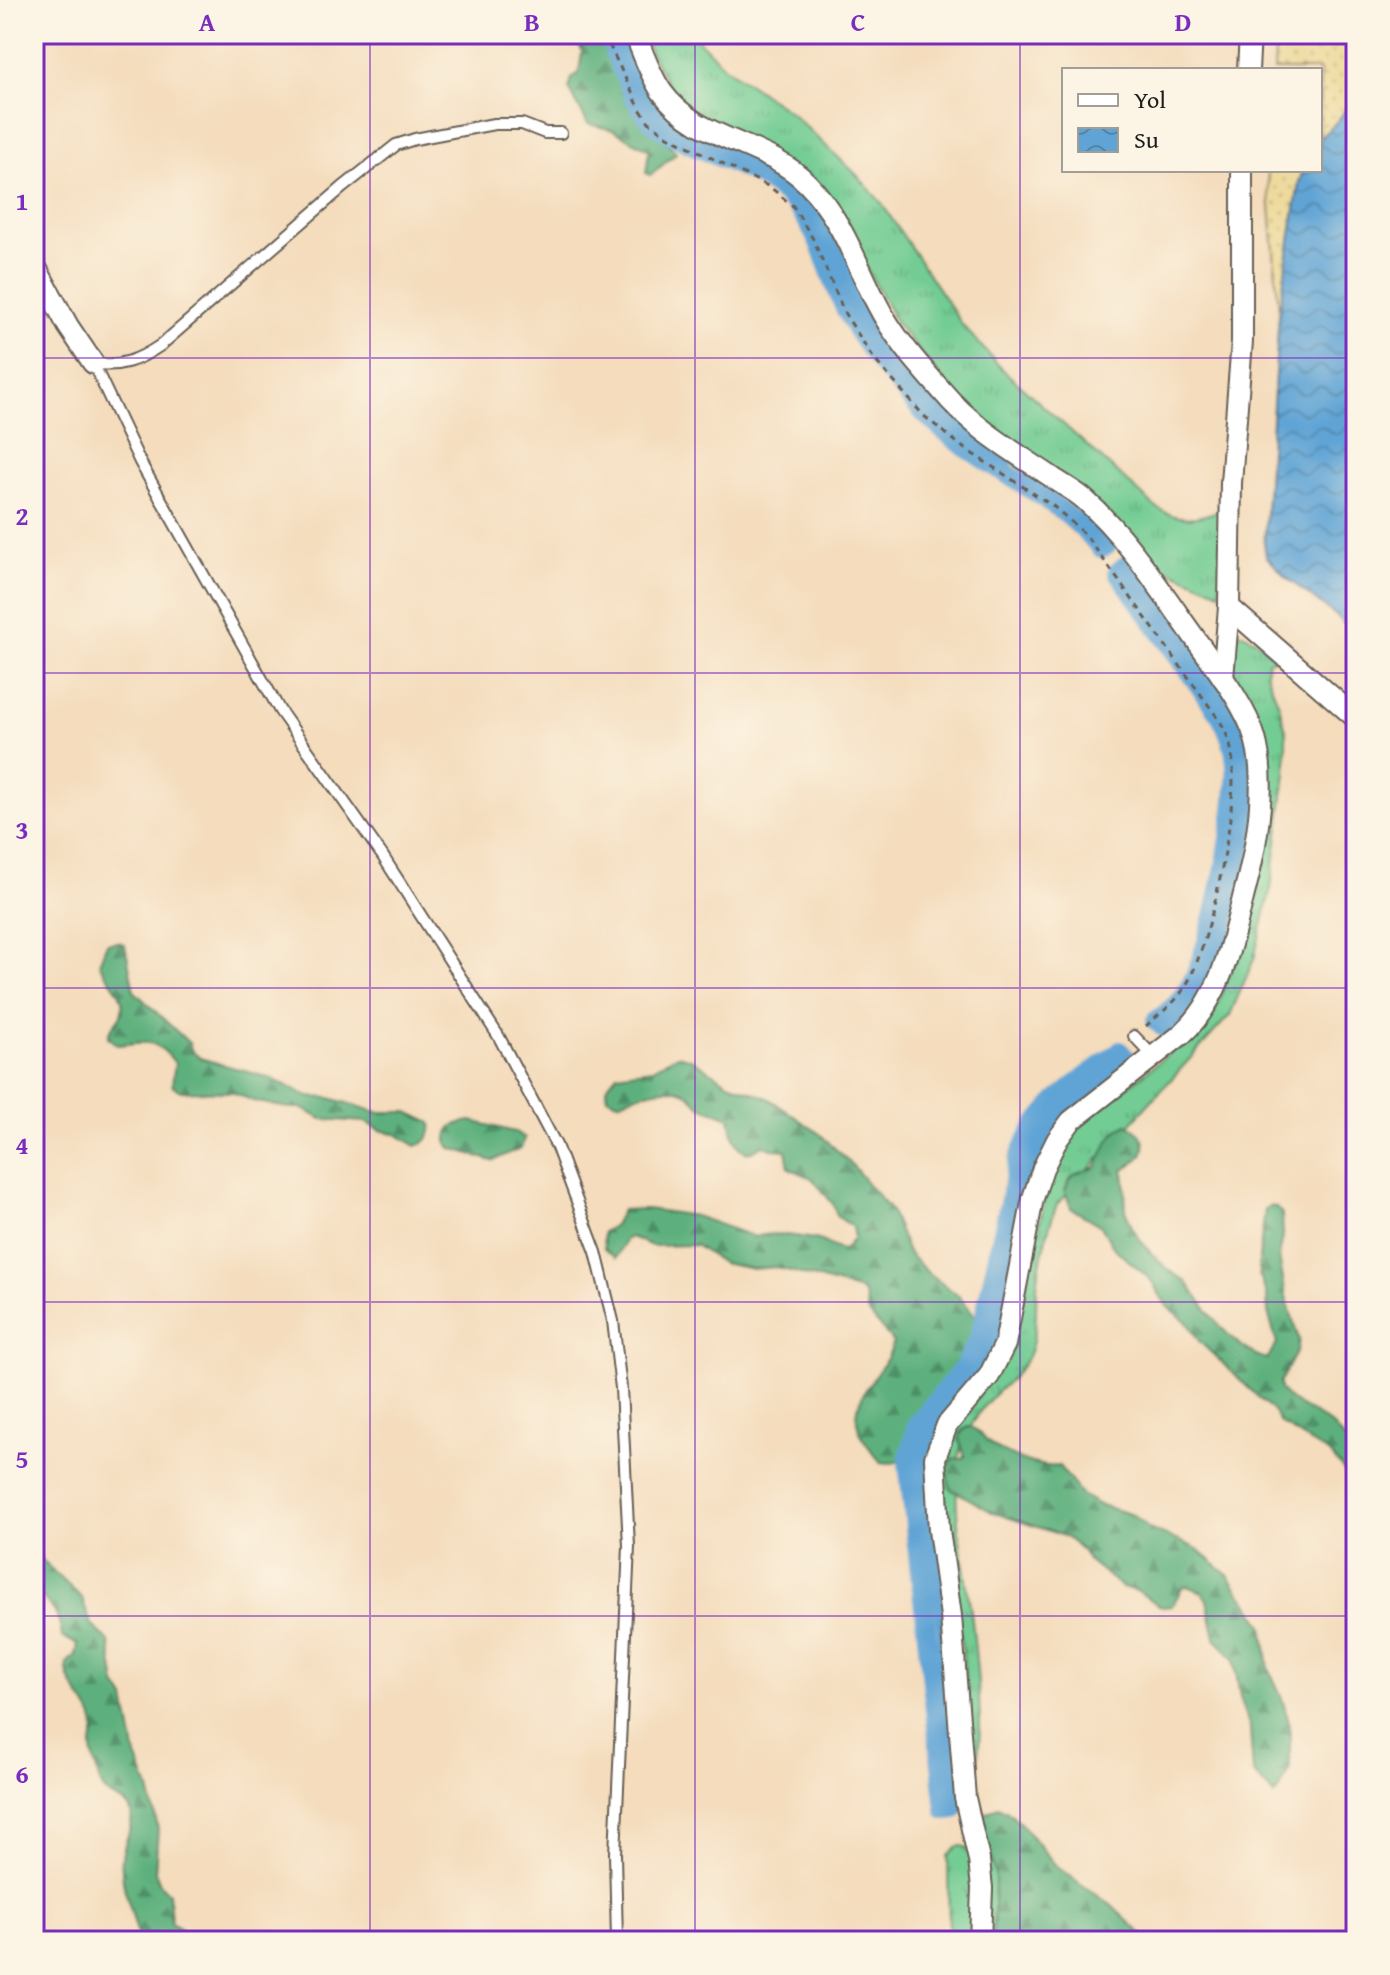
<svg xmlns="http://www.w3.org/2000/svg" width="1390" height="1975" viewBox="0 0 1390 1975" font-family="'Gentium Book Plus',serif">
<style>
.grass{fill:url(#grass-tufts);stroke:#477458;stroke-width:2}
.forest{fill:url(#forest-firs);stroke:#3c664c;stroke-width:2}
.sand{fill:url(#sand-dots);stroke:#857b5d;stroke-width:2}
.water{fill:url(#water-waves);stroke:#3e6078;stroke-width:2}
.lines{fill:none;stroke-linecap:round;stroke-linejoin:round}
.canal{stroke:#60a4d5;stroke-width:20}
.lane-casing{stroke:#685f54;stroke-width:14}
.street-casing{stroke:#685f54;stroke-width:24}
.path{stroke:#685f54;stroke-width:3;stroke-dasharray:6 6;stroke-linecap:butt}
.lane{stroke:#fff;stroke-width:10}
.street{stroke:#fff;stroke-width:20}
.grid{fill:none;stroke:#7b2cbf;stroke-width:2;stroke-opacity:0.55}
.neatline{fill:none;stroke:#7b2cbf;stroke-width:3}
.grid-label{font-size:26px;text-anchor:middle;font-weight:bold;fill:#7b2cbf}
</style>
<defs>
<pattern id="grass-tufts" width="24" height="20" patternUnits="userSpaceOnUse" patternTransform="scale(2)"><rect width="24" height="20" fill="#72cc93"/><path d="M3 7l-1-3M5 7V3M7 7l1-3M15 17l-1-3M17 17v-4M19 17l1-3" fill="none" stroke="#62af7e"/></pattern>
<pattern id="forest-firs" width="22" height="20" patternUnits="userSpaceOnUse" patternTransform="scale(2)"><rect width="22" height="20" fill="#5db07d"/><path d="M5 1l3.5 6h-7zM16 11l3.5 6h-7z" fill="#4c8e66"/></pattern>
<pattern id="sand-dots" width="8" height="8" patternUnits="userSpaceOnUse" patternTransform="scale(2)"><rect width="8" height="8" fill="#eeda9e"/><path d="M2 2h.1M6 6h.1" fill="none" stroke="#ccba88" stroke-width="1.8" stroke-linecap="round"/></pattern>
<pattern id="water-waves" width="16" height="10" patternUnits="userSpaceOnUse" patternTransform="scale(2)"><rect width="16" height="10" fill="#60a4d5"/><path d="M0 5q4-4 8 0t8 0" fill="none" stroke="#4e85ac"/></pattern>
</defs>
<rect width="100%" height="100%" fill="#fcf5e5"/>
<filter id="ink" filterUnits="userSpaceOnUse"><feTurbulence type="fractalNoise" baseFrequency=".0125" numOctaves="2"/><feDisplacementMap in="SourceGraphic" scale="16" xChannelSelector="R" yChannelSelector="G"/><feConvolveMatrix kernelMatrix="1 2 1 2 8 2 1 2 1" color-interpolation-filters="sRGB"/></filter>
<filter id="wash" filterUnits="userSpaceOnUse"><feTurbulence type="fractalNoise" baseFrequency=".006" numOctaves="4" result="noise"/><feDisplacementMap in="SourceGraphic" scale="32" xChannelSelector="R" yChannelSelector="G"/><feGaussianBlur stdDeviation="1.8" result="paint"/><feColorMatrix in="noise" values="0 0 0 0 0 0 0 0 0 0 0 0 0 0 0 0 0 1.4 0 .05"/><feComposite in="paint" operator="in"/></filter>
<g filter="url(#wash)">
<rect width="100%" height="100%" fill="#f4dcbc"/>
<g class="grass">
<path d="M 620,34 L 629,34 L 651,83 L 778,168 L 825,215 L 884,328 L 1072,501 C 998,453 921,408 871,333 C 849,299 836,257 820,220 L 793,187 L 780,176 L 664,119 L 645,92 Z"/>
<path d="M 641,34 L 692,34 L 725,67 L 791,113 L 856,174 L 880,201 L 963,326 L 1001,368 L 1154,506 C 1178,522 1195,520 1221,510 L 1220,592 L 1143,559 L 969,411 L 896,323 L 831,201 L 713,128 L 670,89 Z"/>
<path d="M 1239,632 L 1259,642 L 1275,659 L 1268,661 L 1266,673 L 1279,705 L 1286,731 L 1286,773 L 1271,888 L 1254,959 L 1230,1015 L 1057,1204 C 1047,1231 1040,1258 1037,1286 C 1035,1309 1038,1337 1027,1358 C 1018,1375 1004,1384 991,1398 C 976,1414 961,1439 958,1461 C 951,1518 967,1573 973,1629 C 976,1661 980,1694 980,1726 C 980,1746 976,1766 977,1786 C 978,1813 990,1837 994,1863 C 998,1889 992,1915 993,1941 L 986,1941 L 971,1787 L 968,1703 L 942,1470 L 953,1430 L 1013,1347 L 1050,1174 L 1075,1128 L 1203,1027 L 1214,1014 L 1234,963 L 1264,830 L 1236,682 L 1232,671 L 1236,635 Z"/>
<path d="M 962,1846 L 967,1848 L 971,1856 L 975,1941 L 949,1941 L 948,1856 L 956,1847 Z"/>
</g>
<g class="forest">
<path d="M 592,37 C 618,49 620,91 634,113 C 645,130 665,137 676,153 L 651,175 L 646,173 L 649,150 L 613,130 L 588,124 L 569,89 L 572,78 L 579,73 L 582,52 L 579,44 L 581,39 Z"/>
<path d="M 119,942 L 125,945 L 134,991 L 189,1043 L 192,1051 L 200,1058 L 270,1078 L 309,1097 L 330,1098 L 377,1112 L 408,1112 L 431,1123 C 433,1134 427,1142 416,1146 L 395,1133 L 383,1131 L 365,1122 L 322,1119 L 301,1108 L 288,1108 L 253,1101 L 233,1092 L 181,1091 L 172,1085 L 175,1063 C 155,1037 146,1042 117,1045 L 108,1037 C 110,1026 117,1024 121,1015 C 129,993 105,979 99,963 L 107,943 Z"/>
<path d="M 677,1055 L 691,1059 L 729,1083 L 768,1098 L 820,1134 L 852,1165 L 891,1211 L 908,1253 L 930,1275 L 958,1295 L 980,1323 L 973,1344 L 962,1365 L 919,1408 L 904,1459 C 895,1464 890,1463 881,1462 C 854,1432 848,1414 872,1380 C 881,1367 890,1358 893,1342 L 867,1311 L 865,1296 L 861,1291 L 776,1267 L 753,1269 L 722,1263 L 695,1245 L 652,1246 L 631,1237 L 626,1239 L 616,1258 L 604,1249 L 603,1232 L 614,1225 L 622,1210 L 647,1209 L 695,1216 L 755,1237 C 773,1231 796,1236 814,1239 C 825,1240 832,1249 844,1250 L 854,1238 L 852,1227 L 837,1216 L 833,1204 L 812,1178 L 789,1168 L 786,1150 L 772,1149 L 763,1145 L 748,1153 C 733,1146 733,1133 730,1118 C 721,1112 710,1111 701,1106 C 695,1102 692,1096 686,1093 C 665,1083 639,1094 618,1102 L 607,1097 L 606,1087 L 617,1074 L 652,1069 Z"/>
<path d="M 471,1121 L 515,1132 L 525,1138 L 521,1148 L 492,1161 L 451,1148 L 447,1142 C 446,1126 457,1123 471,1121 Z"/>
<path d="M 1127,1124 C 1153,1139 1148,1158 1123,1169 C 1128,1186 1123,1200 1127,1214 C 1133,1237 1165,1271 1186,1281 C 1205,1308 1234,1351 1267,1359 L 1277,1344 L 1268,1312 L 1267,1295 L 1259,1274 L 1259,1258 L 1265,1209 C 1273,1204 1277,1207 1282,1214 L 1283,1236 L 1279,1257 L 1286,1296 L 1299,1340 L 1297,1351 L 1280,1382 L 1280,1389 C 1293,1407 1317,1411 1333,1427 C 1341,1435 1347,1443 1356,1451 L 1356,1485 L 1331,1455 L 1280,1423 L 1274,1412 L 1200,1342 L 1186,1321 L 1167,1306 L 1150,1279 L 1113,1247 L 1101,1226 L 1071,1208 L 1065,1191 C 1072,1168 1080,1175 1096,1167 C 1104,1151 1109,1133 1127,1124 Z"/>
<path d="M 969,1426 C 979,1430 981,1436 988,1442 C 1003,1455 1041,1469 1059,1466 L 1082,1495 L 1097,1504 L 1133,1515 L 1149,1529 L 1196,1548 L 1227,1574 L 1253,1610 L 1263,1625 L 1269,1669 L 1281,1695 L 1290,1726 L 1290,1768 L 1280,1789 L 1274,1796 L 1253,1772 L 1250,1729 L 1240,1698 L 1234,1659 L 1215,1638 L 1207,1600 L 1202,1592 L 1187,1586 L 1182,1588 L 1172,1606 L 1162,1607 L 1137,1591 L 1122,1587 L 1088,1560 L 1082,1550 L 1064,1536 L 992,1512 L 950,1488 L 946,1468 L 954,1459 L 962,1459 L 965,1456 C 960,1444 954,1434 969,1426 Z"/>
<path d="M 34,1553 L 82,1598 L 91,1624 L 109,1641 L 116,1685 L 125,1699 L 136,1756 L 149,1789 L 158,1829 L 155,1872 L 160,1884 L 169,1893 L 171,1923 L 180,1928 L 191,1941 L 139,1941 C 134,1913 119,1887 122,1857 C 123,1844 136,1822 130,1809 C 126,1799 109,1800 102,1787 C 99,1781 91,1752 92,1746 C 92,1736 97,1733 94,1722 C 88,1700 65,1686 67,1663 L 76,1655 L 78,1644 L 62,1637 C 60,1614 50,1604 34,1588 Z"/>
<path d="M 998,1807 L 1010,1813 L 1021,1824 L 1057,1867 L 1111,1905 L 1149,1941 L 993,1941 L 995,1875 L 982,1815 Z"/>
</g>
<g class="sand">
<path d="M 1276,34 L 1356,34 C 1356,85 1360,102 1320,139 L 1320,70 L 1274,70 Z"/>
<path d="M 1267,170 L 1303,170 L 1299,183 L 1279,312 Z"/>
</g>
<path class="water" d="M 1356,89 L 1356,640 L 1339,618 L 1287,578 L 1266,556 L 1264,543 L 1279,312 L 1299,183 L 1303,170 L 1320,170 L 1320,139 L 1341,117 Z"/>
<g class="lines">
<g class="canal">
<path d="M 607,34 C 620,61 630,98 651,120 C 663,132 679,138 693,145 C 724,160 763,173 789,198 C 820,227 828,273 846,310 C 863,345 890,374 915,403 C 967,463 1050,486 1101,548 L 1107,545 L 1104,530 L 1088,514"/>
<path d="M 620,34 C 632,59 640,89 657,110 C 683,144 762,154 793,187 C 830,224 840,274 863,320 C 891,374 955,426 1006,458"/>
<path d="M 1125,566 L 1146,590 L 1233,713 L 1247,746 L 1252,766 L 1244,837 L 1234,888 L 1214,964 L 1203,993 L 1190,1012 L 1172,1025 L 1163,1027 L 1156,1021 C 1167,1013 1179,1004 1187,992 C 1212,952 1240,810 1236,763 C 1235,746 1229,731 1221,716 L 1118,572 Z"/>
<path d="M 1120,1051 L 1126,1059 L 1120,1071 L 1061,1120 L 1042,1142 L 1030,1176 L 998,1333 L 976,1377 L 935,1424 L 928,1448 L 926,1467 L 947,1631 L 959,1798 L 954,1809 L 946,1810 L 908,1462 L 917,1424 L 963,1369 L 980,1337 L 1019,1158 C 1039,1106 1078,1084 1120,1051 Z"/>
</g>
</g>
</g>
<g filter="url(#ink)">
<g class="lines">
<g class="lane-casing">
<g id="lane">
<path d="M 93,363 L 140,462 L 280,711 L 382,855 L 499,1037 L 556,1145 L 596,1252 L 613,1321 L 621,1388 L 629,1546 L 615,1854 L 617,1941"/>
<path d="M 93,363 C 120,368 139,360 161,345 L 343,187 L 396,145 L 415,139 L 494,124 L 522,124 L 545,133 L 561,133"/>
<path d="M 1134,1036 L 1154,1057"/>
</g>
</g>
<g class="street-casing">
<g id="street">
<path d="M 635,34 C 643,53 650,75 662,92 C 697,141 767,142 807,183 C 841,217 856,263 877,304 C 893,336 919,365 942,391 C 973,428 1013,451 1053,478 C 1063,485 1075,491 1084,499 C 1127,537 1159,588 1192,634 C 1212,663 1246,705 1255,738 C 1268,785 1257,844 1245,890 C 1232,941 1222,998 1182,1034 L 1071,1121 L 1057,1140 L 1043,1168 L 1033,1198 L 1005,1344 L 989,1376 L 947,1425 L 935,1458 L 939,1530 L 951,1616 L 965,1798 L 979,1860 L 982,1888 L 980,1941"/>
<path d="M 1248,70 L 1250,34"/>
<path d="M 34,264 L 68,326 L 93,363"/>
<path d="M 1229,607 L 1356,718"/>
<path d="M 1223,678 L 1229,607 L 1231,483 L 1242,341 L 1242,170"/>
</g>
</g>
<path class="path" d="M 604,34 L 640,109 L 649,122 L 668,136 L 770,187 L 793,206 L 813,239 L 845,314 L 874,359 L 924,416 L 965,449 L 1053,506 L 1085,534 L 1220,721 C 1228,735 1233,751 1233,767 C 1235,819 1212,937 1188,982 C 1178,1001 1162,1012 1146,1026"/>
<use href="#lane" class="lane"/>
<use href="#street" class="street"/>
</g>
</g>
<path class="grid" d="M 370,34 L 370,1941M 695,34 L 695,1941M 1020,34 L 1020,1941M 34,358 L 1356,358M 34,673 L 1356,673M 34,988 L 1356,988M 34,1302 L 1356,1302M 34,1616 L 1356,1616"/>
<rect width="1390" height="1975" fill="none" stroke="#fcf5e5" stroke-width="88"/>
<rect x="1062" y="68" width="260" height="104" fill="#fcf5e5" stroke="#a29e95" stroke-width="2"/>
<rect x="1078" y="94" width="40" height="12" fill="#ffffff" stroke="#a29e95" stroke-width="2"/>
<text x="1134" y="108" font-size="24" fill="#1c1c1c">Yol</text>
<rect x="1078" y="128" width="40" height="24" fill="url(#water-waves)" stroke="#a29e95" stroke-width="2"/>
<text x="1134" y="148" font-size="24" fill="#1c1c1c">Su</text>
<rect x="44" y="44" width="1302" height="1887" class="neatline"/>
<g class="grid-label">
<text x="207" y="31">A</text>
<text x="532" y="31">B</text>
<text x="858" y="31">C</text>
<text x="1183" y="31">D</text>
<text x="22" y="210">1</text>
<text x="22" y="525">2</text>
<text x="22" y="839">3</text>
<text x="22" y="1154">4</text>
<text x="22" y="1468">5</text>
<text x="22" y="1783">6</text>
</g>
</svg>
